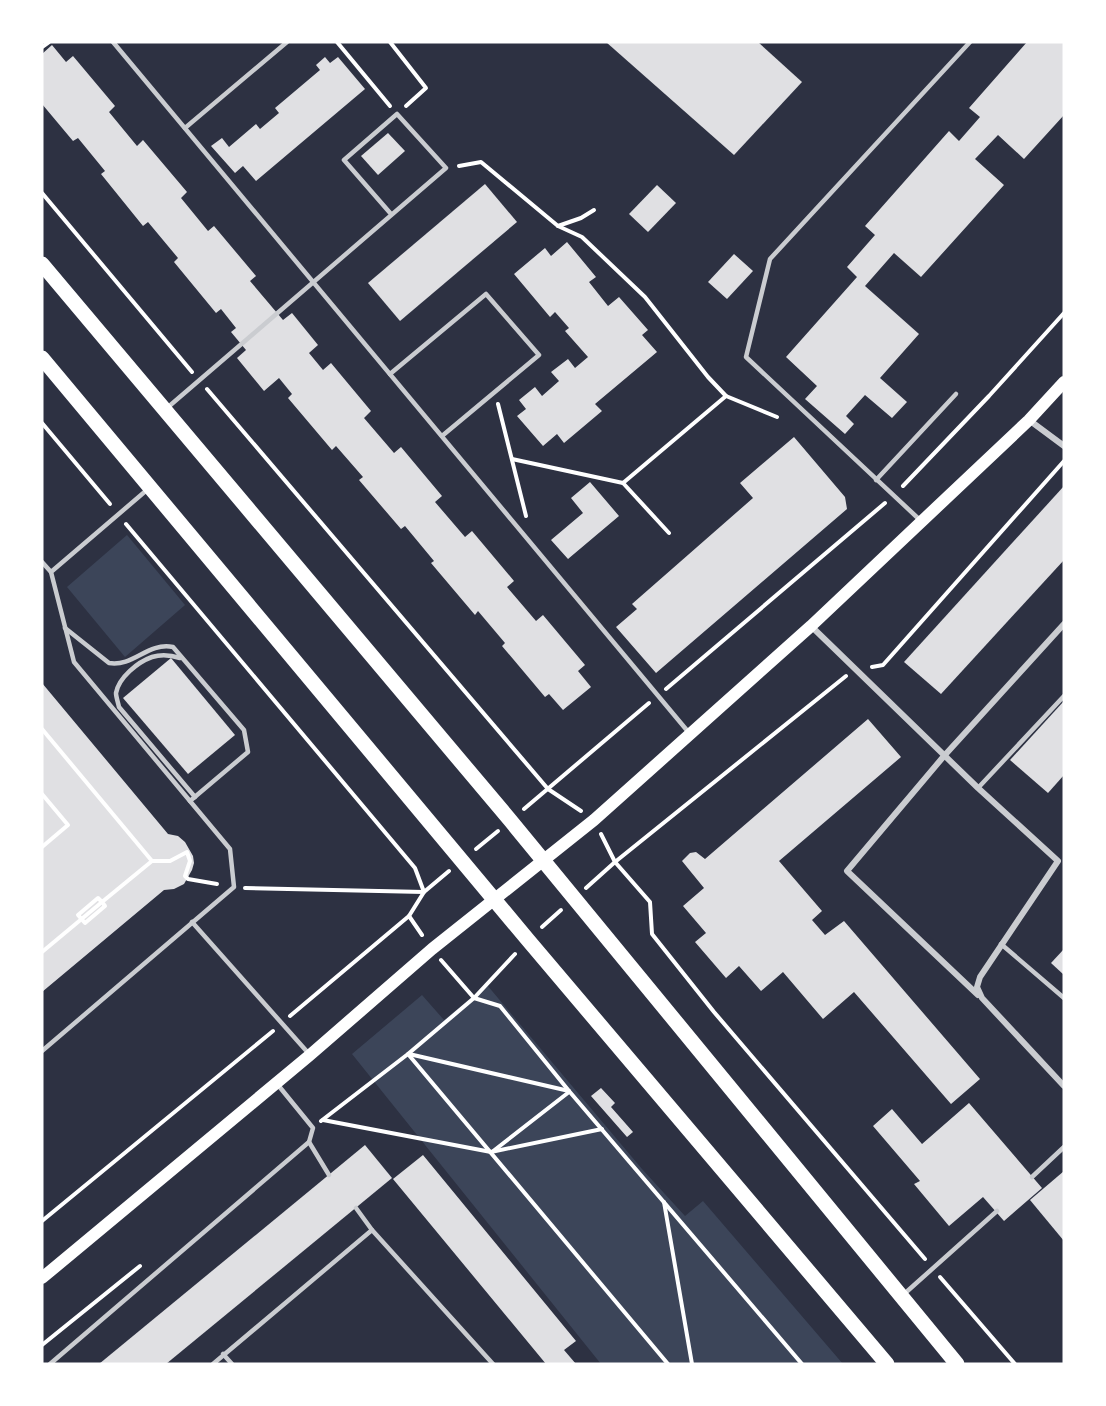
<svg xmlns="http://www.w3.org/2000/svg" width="1106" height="1406" viewBox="0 0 1106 1406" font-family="'Roboto Condensed',sans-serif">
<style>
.green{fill:#3c4559}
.building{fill:#e0e0e3}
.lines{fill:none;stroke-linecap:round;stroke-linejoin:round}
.path{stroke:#fff;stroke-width:4}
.service{stroke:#caccd0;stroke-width:4.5}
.minor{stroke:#caccd0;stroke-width:6}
.secondary{stroke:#fff;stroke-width:12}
.trunk{stroke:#fff;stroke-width:15}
</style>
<rect width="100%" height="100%" fill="#2d3142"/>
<g class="green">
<path d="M 127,535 L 185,605 L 125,657 L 67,587 Z"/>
<path d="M 487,985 L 642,1169 L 685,1216 L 703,1201 L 843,1364 L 601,1364 L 352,1054 L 422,995 L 444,1020 Z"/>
</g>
<g class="building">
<path d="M 606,42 L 758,42 L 802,82 L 734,155 Z"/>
<path d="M 1027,42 L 1064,42 L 1064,115 L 1024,159 L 998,135 L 975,159 L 1004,185 L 921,277 L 894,253 L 865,286 L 919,334 L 880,378 L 907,402 L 892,418 L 865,395 L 846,416 L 854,424 L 845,434 L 805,399 L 817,386 L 786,357 L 857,277 L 847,267 L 875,235 L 865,226 L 949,131 L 959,141 L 980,117 L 969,108 Z"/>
<path d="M 52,45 L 66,62 L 73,56 L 115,106 L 109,112 L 137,146 L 143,140 L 187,192 L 181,198 L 208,231 L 214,226 L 256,276 L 250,281 L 283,320 L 292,313 L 318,345 L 309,353 L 323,370 L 331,363 L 371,411 L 364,418 L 394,453 L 401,447 L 442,496 L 435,502 L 465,537 L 472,531 L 514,581 L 507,587 L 536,621 L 543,615 L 585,665 L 578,671 L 591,687 L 563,710 L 549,694 L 545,697 L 502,646 L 505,643 L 478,611 L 475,615 L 431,563 L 434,561 L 405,526 L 401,529 L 359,480 L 363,477 L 336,446 L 332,450 L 288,398 L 292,394 L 279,378 L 264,391 L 237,358 L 246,350 L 231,332 L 236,328 L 221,309 L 216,313 L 174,262 L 178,258 L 148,222 L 143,226 L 101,174 L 105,171 L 78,138 L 73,141 L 42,104 L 42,54 Z"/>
<path d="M 325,57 L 330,63 L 338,57 L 365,89 L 256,181 L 243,166 L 235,173 L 211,146 L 222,138 L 229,147 L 256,124 L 260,129 L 279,113 L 275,108 L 320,70 L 316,65 Z"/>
<path d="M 388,133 L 405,151 L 378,175 L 361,156 Z"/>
<path d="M 485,184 L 517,222 L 400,321 L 368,283 Z"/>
<path d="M 657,185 L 676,203 L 648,232 L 629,214 Z"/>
<path d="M 567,242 L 596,277 L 589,282 L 608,306 L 619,297 L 648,330 L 642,335 L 657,352 L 595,404 L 602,411 L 564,443 L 557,434 L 543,446 L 517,416 L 526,409 L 519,400 L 535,387 L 542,396 L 559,381 L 551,372 L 568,359 L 575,368 L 588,357 L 565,331 L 569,328 L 555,312 L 550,317 L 514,274 L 545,248 L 551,256 Z"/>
<path d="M 734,254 L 753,271 L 727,299 L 708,282 Z"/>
<path d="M 794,437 L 845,497 L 847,509 L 656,673 L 616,627 L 637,609 L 632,604 L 753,498 L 740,483 Z"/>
<path d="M 590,482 L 619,516 L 568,559 L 551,540 L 583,513 L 571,498 Z"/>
<path d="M 1064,486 L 1064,560 L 941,694 L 904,662 Z"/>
<path d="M 171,658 L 235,735 L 188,774 L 123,698 Z"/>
<path d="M 42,683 L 168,834 L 178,836 L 185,842 L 193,856 L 194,863 L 192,870 L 184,884 L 174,889 L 164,890 L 42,992 Z"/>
<path d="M 1064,701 L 1064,775 L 1048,793 L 1010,760 Z"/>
<path d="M 868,719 L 901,757 L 779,861 L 822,911 L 812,920 L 825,935 L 844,921 L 980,1079 L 951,1104 L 854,992 L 823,1019 L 783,972 L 761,991 L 739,966 L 726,978 L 695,942 L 706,933 L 683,906 L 704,888 L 682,861 L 690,853 L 696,852 L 705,859 Z"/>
<path d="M 1064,949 L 1064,975 L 1051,963 Z"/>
<path d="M 601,1088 L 615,1103 L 611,1107 L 633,1132 L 627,1137 L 591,1096 Z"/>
<path d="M 969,1103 L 1042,1188 L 1004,1221 L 983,1197 L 949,1226 L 914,1184 L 920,1181 L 873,1126 L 892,1109 L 922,1144 Z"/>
<path d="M 365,1145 L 392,1178 L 166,1364 L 99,1364 Z"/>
<path d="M 423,1155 L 576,1341 L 564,1350 L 576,1364 L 546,1364 L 393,1179 Z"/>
<path d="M 1064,1171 L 1064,1241 L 1030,1200 Z"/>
</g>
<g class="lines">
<g class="path">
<path d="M 337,42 L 390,106"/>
<path d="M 390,42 L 426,88 L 406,106"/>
<path d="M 42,47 L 49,42"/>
<path d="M 459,166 L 481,162 L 558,226 L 582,237 L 645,297 L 708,377 L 726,396"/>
<path d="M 42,193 L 192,372"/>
<path d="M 558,226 L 581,218 L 594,210"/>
<path d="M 207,389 L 548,789 L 581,811"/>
<path d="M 498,404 L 526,516"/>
<path d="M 42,423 L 110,504"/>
<path d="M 512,459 L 623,483 L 726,396 L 777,417"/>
<path d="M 623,483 L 669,533"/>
<path d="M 903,486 L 989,396 L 1064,313"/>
<path d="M 126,524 L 415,868 L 424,892 L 409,916"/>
<path d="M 872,667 L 883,665 L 1064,461"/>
<path d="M 666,689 L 885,503"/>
<path d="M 42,729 L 152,861"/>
<path d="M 42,794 L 68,825 L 42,847"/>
<path d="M 524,809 L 649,703"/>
<path d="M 601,834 L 615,862 L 650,902 L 652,934 L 714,1012 L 925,1259"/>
<path d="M 476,849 L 498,831"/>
<path d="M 245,888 L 424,892 L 449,871"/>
<path d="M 586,888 L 615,862 L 846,676"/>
<path d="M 102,902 L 105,906 L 85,923 L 78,915 L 98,898 L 102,902 L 152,861 L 170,861 L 187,852 L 190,861 L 185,876 L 188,879 L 217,884"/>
<path d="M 542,927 L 561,910"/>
<path d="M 42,952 L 102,902"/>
<path d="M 441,960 L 474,998 L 500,1006 L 569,1091 L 802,1364"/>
<path d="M 290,1016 L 409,916 L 422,935"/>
<path d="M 408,1054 L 668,1364"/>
<path d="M 409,1054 L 569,1091"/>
<path d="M 323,1120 L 491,1152 L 602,1129"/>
<path d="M 321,1121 L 408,1054 L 474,998 L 515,954"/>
<path d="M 492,1152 L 569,1092"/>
<path d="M 664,1202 L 692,1364"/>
<path d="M 42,1221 L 273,1031"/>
<path d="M 940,1277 L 1015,1364"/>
<path d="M 42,1345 L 140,1266"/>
</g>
<g class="service">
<path d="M 113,42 L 690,734"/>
<path d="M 185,128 L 287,42"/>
<path d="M 390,374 L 486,294 L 539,355 L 442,436"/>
<path d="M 167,408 L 446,168 L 397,114 L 344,160 L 391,214"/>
<path d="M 876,480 L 956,394"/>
<path d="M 921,521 L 746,357 L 770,259 L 970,42"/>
<path d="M 42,562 L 51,572"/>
<path d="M 65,628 L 109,663 C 134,667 147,642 173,647 L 244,730 L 248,752 L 190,801"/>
<path d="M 180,658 C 171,655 161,654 152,657 C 138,662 119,677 116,693 C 116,697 118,702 119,707 L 195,797"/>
<path d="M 978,788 L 1064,696"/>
<path d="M 192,922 L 310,1055"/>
<path d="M 1001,944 L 1064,998"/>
<path d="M 42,1051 L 234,887 L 230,849 L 74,662 L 51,572 L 148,489"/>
<path d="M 278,1085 L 313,1128 L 309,1142 L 329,1175"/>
<path d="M 1032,1177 L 1064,1147"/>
<path d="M 356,1208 L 372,1230"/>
<path d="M 903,1295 L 997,1211"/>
<path d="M 223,1354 L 232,1364"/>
<path d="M 50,1364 L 309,1142"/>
<path d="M 213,1364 L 372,1230 L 493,1364"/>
</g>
<g class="minor">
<path d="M 1029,420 L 1064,446"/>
<path d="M 811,626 L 978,788 L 1058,861 L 980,977 L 977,987 L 982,998 L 1064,1086"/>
<path d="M 978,995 L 847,871 L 944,756 L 1064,624"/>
</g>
<path class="secondary" d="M 42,1278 L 310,1055 L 432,949 L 594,820 L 811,626 L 1029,420 L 1064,382"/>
<g class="trunk">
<path d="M 42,264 L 510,820 L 957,1364"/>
<path d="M 42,358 L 528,940 L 887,1364"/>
</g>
</g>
<rect width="1106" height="1406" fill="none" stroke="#ffffff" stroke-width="87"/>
</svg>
